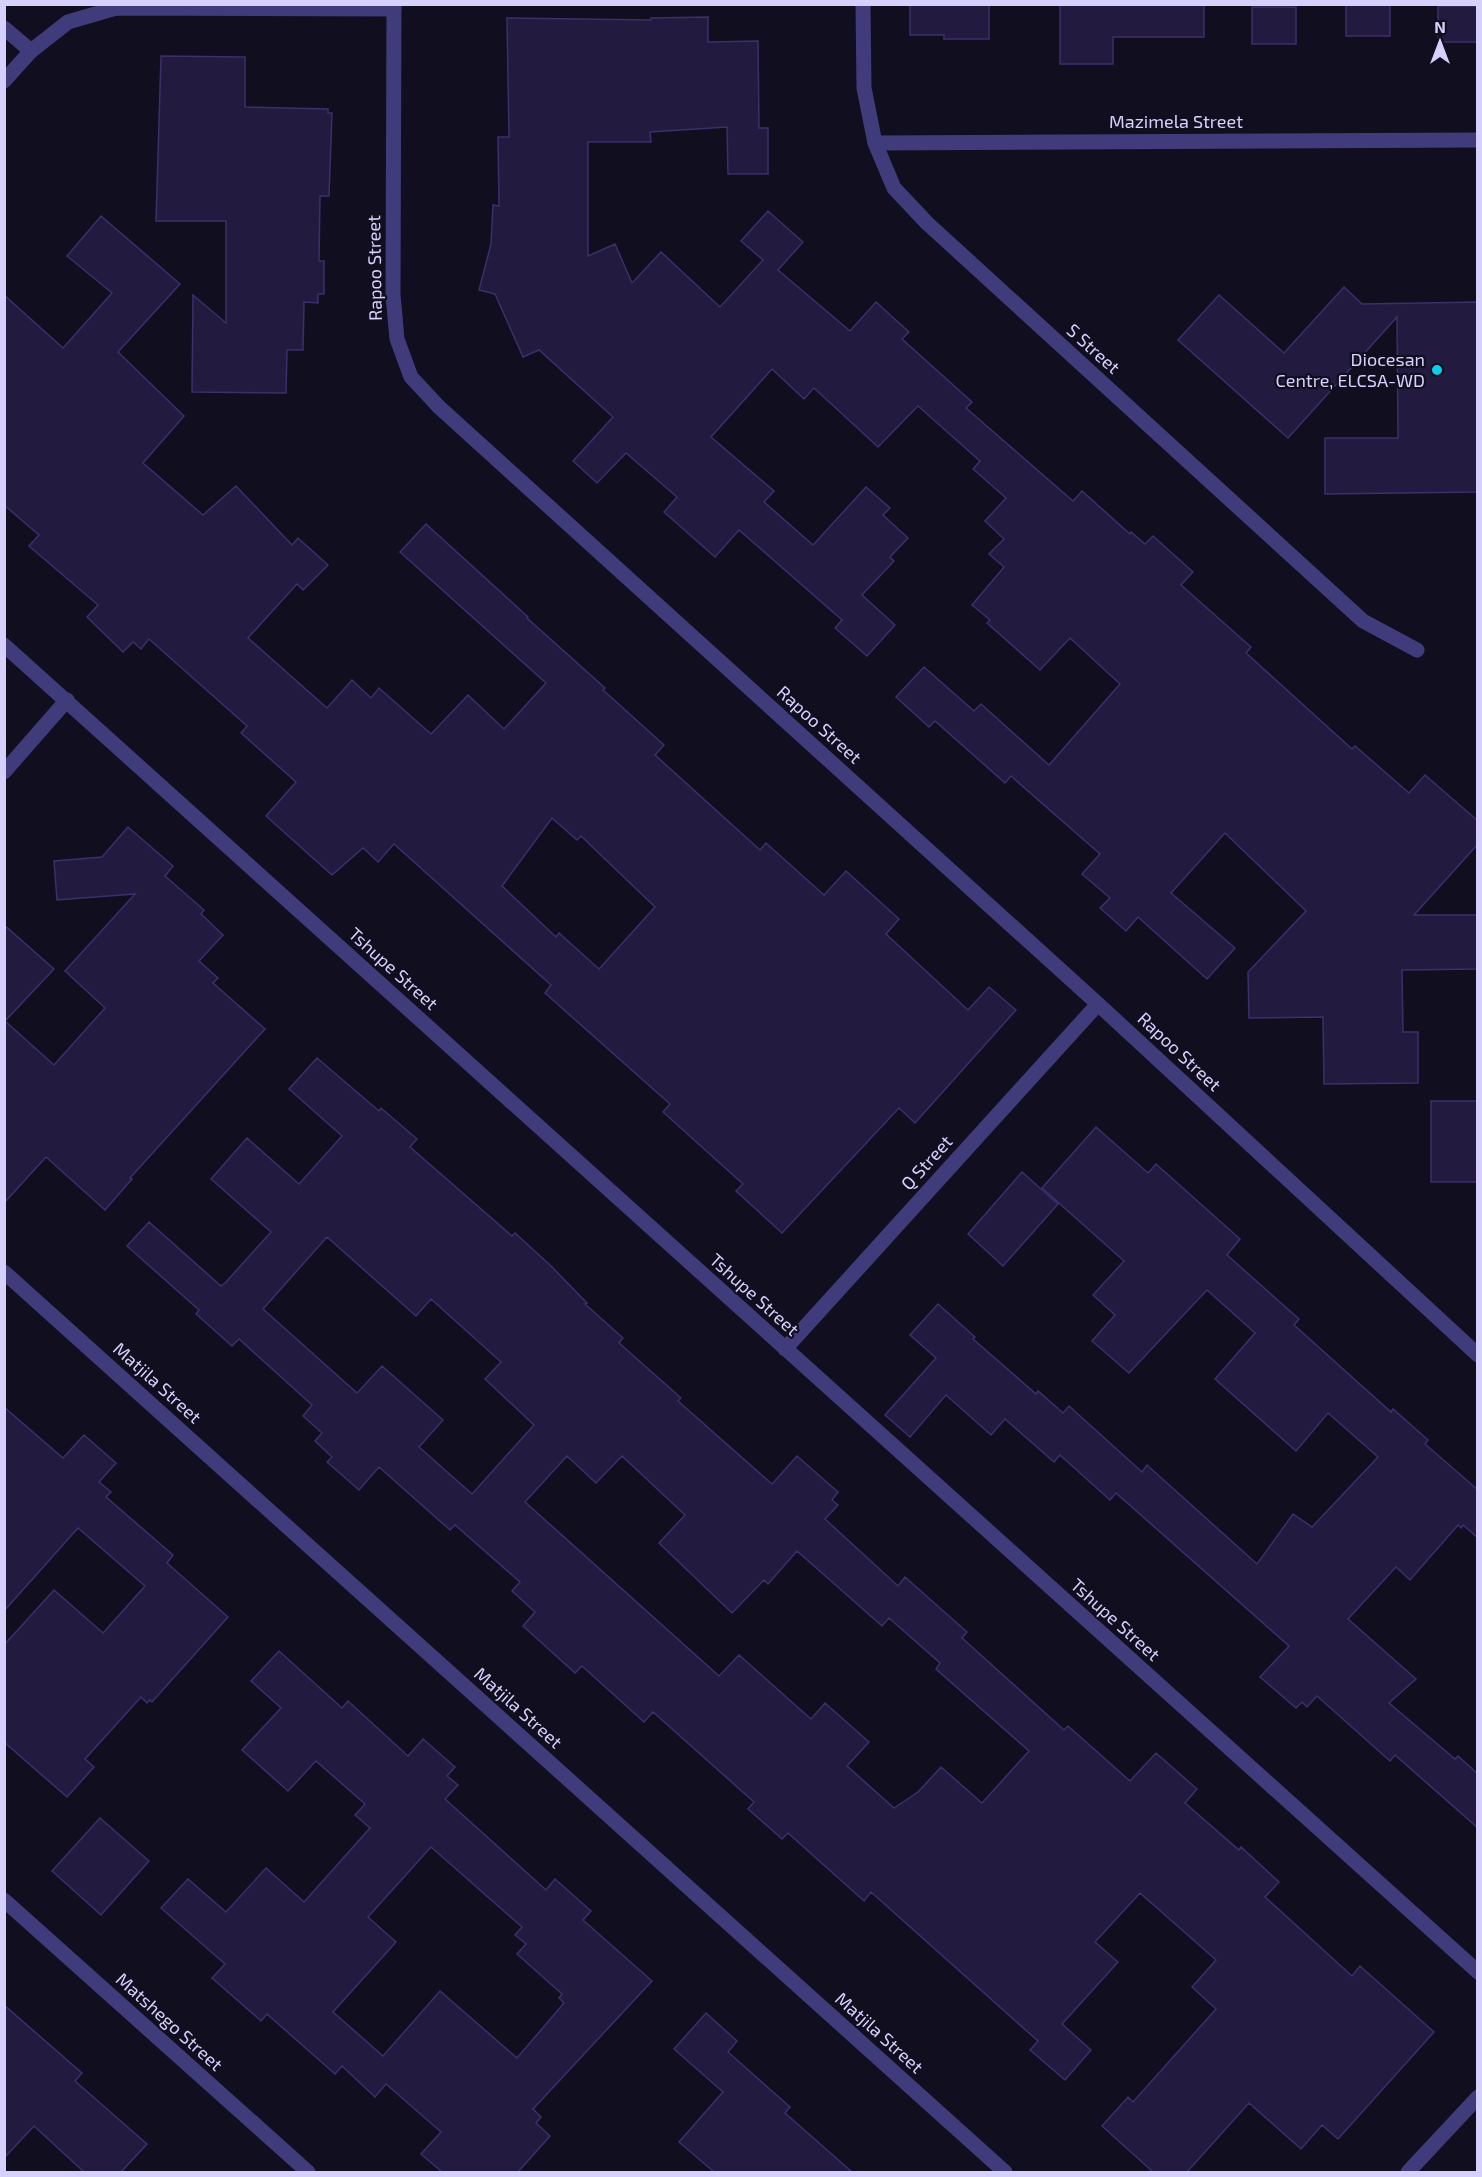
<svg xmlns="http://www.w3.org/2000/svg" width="1482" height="2177" viewBox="0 0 1482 2177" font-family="'Exo 2',sans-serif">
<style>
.building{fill:#231b3f;stroke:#3c2f6a;stroke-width:1.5;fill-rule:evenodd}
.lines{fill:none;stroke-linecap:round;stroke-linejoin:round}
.minor{stroke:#403c7c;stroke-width:15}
.poi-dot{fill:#0ecfe9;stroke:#110e20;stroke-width:2}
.labels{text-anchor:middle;stroke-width:4.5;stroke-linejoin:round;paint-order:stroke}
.street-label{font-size:18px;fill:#d6d0fc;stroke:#110e20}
.poi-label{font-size:18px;fill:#d6d0fc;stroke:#110e20;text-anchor:end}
</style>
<rect width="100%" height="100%" fill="#110e20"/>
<g class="building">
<path d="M 910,4 L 989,4 L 989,39 L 944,39 L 944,35 L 910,35 Z"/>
<path d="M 1060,4 L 1204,4 L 1204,37 L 1113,37 L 1113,64 L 1060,64 Z"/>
<rect x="1346" y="4" width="44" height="32"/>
<rect x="1438" y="6" width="40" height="36"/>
<rect x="1252" y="7" width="44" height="37"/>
<path d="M 708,17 L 708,42 L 758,41 L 759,128 L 768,128 L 768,174 L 728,174 L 727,127 L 650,132 L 651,142 L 588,142 L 588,256 L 615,244 L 632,283 L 661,252 L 720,307 L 763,260 L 741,241 L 768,211 L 803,242 L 778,270 L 850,331 L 876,302 L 909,332 L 902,339 L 972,402 L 966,408 L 1073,501 L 1082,491 L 1130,534 L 1131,532 L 1145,544 L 1153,536 L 1193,572 L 1181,585 L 1251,647 L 1246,653 L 1352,749 L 1355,746 L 1409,793 L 1425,775 L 1478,821 L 1478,844 L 1414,915 L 1478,915 L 1478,969 L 1402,970 L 1403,1032 L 1418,1032 L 1418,1083 L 1324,1084 L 1323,1017 L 1249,1018 L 1248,972 L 1306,911 L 1225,833 L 1171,893 L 1235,948 L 1207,979 L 1138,917 L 1126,931 L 1100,908 L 1110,898 L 1082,874 L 1100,854 L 1011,776 L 1005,783 L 935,721 L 929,727 L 896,697 L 924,667 L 974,711 L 981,704 L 1049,765 L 1120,684 L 1070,638 L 1040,670 L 987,623 L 990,620 L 972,605 L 1004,567 L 989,554 L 1004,539 L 985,521 L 1006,498 L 973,469 L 980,461 L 918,406 L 878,447 L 814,388 L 804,399 L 772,369 L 711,437 L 774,491 L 764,502 L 813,545 L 866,487 L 890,508 L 883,515 L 908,538 L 890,557 L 894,561 L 862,595 L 895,625 L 867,656 L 835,628 L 842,620 L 739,530 L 715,557 L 664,512 L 677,497 L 626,453 L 597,483 L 573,461 L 613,417 L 539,350 L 523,357 L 495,294 L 479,290 L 491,244 L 493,205 L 499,206 L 498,137 L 509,137 L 507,18 L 651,20 L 651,18 Z"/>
<path d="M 161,56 L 245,57 L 245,107 L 328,109 L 328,113 L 332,113 L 329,196 L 320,196 L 319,261 L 324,261 L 324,294 L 318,294 L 318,303 L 304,302 L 303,350 L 287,350 L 286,393 L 192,392 L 193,295 L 226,323 L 226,221 L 156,221 Z"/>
<path d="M 101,216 L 180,284 L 118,352 L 184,416 L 143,463 L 203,515 L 236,486 L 292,545 L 298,538 L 328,565 L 303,590 L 297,584 L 248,638 L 327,708 L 352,680 L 371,698 L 379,688 L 431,734 L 468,695 L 504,729 L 546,683 L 400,552 L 426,524 L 528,617 L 527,618 L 605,688 L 603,690 L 664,745 L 655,755 L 760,850 L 766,843 L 824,895 L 846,871 L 899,919 L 886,934 L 968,1010 L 989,987 L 1016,1010 L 915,1123 L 899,1108 L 782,1233 L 736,1191 L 743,1184 L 663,1112 L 670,1104 L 545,993 L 551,985 L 394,844 L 378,862 L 363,848 L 332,875 L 266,816 L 296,782 L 241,733 L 247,726 L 149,639 L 141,649 L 133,642 L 123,652 L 87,617 L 98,605 L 29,546 L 39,535 L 4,505 L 4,295 L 63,348 L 112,293 L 67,256 ZM 552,818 L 577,840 L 581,836 L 655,907 L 599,969 L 559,933 L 556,937 L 502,886 Z"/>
<path d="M 1344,287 L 1362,304 L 1478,302 L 1478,492 L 1325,494 L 1325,438 L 1398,438 L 1397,317 L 1288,438 L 1178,340 L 1219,295 L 1284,353 Z"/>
<path d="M 128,827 L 173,866 L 165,876 L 204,910 L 201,914 L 223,935 L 199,961 L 218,978 L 213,983 L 265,1029 L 130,1178 L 132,1179 L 105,1210 L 46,1157 L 4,1203 L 4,925 L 54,969 L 5,1021 L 54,1065 L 105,1008 L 65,971 L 135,894 L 57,900 L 54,861 L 102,857 Z"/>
<path d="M 317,1058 L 379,1111 L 381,1108 L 417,1139 L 410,1147 L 512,1236 L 515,1233 L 551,1266 L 587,1303 L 585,1304 L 623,1338 L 619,1343 L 681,1398 L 678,1401 L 772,1484 L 797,1456 L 838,1492 L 832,1500 L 838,1505 L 825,1519 L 898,1586 L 905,1577 L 967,1632 L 962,1638 L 1064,1730 L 1068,1726 L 1130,1781 L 1156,1753 L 1197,1789 L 1185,1803 L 1239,1850 L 1241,1847 L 1279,1882 L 1265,1897 L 1352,1976 L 1360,1966 L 1434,2032 L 1338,2139 L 1322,2125 L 1301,2149 L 1249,2103 L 1187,2172 L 1153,2172 L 1102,2126 L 1128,2097 L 1133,2102 L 1216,2009 L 1192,1987 L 1216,1960 L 1140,1893 L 1095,1942 L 1118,1962 L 1062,2024 L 1091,2050 L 1065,2080 L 1030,2050 L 1038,2041 L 871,1892 L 864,1901 L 788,1833 L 782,1839 L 748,1809 L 754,1802 L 653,1712 L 644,1722 L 582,1666 L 575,1673 L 523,1626 L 535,1612 L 512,1591 L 520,1582 L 455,1525 L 450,1530 L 379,1467 L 359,1490 L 327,1462 L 332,1457 L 315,1441 L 322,1433 L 303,1416 L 312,1405 L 239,1339 L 232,1346 L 196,1314 L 199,1310 L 127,1246 L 149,1222 L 221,1286 L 226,1282 L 271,1232 L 211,1179 L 247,1138 L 299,1184 L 342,1136 L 289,1089 ZM 327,1237 L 416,1316 L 431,1299 L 501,1362 L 485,1379 L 534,1425 L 472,1494 L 419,1447 L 443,1420 L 382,1366 L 357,1393 L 263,1309 ZM 567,1456 L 596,1483 L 622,1456 L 685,1515 L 659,1543 L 732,1613 L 764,1580 L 768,1584 L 797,1551 L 882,1626 L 889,1618 L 940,1663 L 936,1669 L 1029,1751 L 982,1803 L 941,1767 L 918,1792 L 894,1808 L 847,1766 L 869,1742 L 825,1703 L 811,1719 L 739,1655 L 719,1676 L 525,1502 Z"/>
<rect x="1431" y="1101" width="47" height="81"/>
<path d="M 1096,1127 L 1148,1173 L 1156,1164 L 1240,1239 L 1227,1255 L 1299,1319 L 1294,1325 L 1391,1412 L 1393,1409 L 1428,1440 L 1425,1444 L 1478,1490 L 1478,1538 L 1463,1525 L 1461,1528 L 1458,1525 L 1410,1580 L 1396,1567 L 1348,1619 L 1416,1679 L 1389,1703 L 1455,1759 L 1458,1756 L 1478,1774 L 1478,1828 L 1395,1755 L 1390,1761 L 1317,1696 L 1307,1707 L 1302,1702 L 1296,1708 L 1260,1677 L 1289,1646 L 1116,1493 L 1110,1500 L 1060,1455 L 1054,1462 L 1005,1419 L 991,1435 L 946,1395 L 910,1437 L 885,1415 L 936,1358 L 910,1335 L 938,1304 L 975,1337 L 973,1339 L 1036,1394 L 1038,1391 L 1063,1413 L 1069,1406 L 1142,1472 L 1147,1465 L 1257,1564 L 1293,1514 L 1312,1527 L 1378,1457 L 1328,1413 L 1296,1451 L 1215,1379 L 1255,1333 L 1207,1290 L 1129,1373 L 1092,1341 L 1115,1315 L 1093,1295 L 1124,1261 L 1042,1188 Z"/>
<path d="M 1022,1172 L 1058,1204 L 1003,1266 L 968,1234 Z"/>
<path d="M 4,1407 L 63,1458 L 84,1435 L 116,1463 L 99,1482 L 111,1492 L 106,1497 L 173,1555 L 167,1563 L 228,1617 L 152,1702 L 150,1700 L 147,1703 L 141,1697 L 85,1759 L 94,1767 L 67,1797 L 4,1742 L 4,1645 L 54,1590 L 103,1633 L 145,1586 L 78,1528 L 4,1611 Z"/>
<path d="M 279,1651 L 342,1708 L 348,1701 L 408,1756 L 423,1739 L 455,1767 L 447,1776 L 458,1785 L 445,1799 L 546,1890 L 555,1879 L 591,1911 L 583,1920 L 652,1981 L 533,2109 L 541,2117 L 536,2123 L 550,2136 L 518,2172 L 442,2172 L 421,2154 L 441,2132 L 386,2084 L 375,2097 L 342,2066 L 335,2074 L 267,2014 L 261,2021 L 212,1978 L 225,1964 L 161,1908 L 188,1879 L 226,1912 L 266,1868 L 304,1902 L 370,1828 L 355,1815 L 365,1804 L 316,1761 L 288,1791 L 242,1750 L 281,1708 L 251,1681 ZM 431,1847 L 522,1927 L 515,1935 L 526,1944 L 517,1954 L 562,1994 L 559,1998 L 564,2003 L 517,2058 L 440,1991 L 383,2056 L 333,2012 L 396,1942 L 368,1917 Z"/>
<path d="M 100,1818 L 149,1861 L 101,1915 L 52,1871 Z"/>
<path d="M 4,2005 L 82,2073 L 75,2081 L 147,2144 L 121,2172 L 84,2172 L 34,2126 L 4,2158 Z"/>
<path d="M 706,2013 L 737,2041 L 728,2052 L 790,2107 L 785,2113 L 852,2172 L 714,2172 L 679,2142 L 723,2092 L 674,2049 Z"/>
</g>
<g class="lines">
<g class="minor">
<path d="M 394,4 L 393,295 L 397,339 L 411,377 L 439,407 L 1098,1004 L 1478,1355"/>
<path d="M 863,4 L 864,88 L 875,143 L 894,188 L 927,223 L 1363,621 L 1417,650"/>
<path d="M 4,28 L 31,51 L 68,22 L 116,8 L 394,9"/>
<path d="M 4,81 L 31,51"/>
<path d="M 875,143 L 1478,140"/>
<path d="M 4,645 L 1478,1972"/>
<path d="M 4,772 L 67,700"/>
<path d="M 4,1272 L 1005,2172"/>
<path d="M 785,1349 L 1098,1004"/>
<path d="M 4,1900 L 308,2172"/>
<path d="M 1408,2172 L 1478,2097"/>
</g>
</g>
<circle class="poi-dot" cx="1437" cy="370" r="6"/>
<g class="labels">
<g class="street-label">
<text x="1176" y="128">Mazimela Street</text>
<text transform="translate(375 268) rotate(-91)" y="6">Rapoo Street</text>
<text transform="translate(1093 349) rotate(42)" y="6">S Street</text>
<text transform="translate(819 725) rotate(42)" y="6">Rapoo Street</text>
<text transform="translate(393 969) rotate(42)" y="6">Tshupe Street</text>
<text transform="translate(1179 1052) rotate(43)" y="6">Rapoo Street</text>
<text transform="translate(927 1163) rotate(-48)" y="6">Q Street</text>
<text transform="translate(754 1295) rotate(42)" y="6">Tshupe Street</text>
<text transform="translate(157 1383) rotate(42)" y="6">Matjila Street</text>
<text transform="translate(1115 1620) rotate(42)" y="6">Tshupe Street</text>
<text transform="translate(518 1708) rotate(42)" y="6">Matjila Street</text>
<text transform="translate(169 2022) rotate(42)" y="6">Matshego Street</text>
<text transform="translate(879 2033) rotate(42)" y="6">Matjila Street</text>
</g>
<g class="poi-label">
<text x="1425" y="366">Diocesan<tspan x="1425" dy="21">Centre, ELCSA-WD</tspan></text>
</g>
</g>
<rect width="1482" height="2177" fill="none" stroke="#d6d0fc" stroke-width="12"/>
<g transform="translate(1440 42)" stroke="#110e20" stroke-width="4.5" paint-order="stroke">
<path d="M0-4.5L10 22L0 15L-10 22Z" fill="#d6d0fc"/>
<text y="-9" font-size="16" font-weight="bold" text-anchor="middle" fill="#d6d0fc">N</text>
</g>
</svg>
